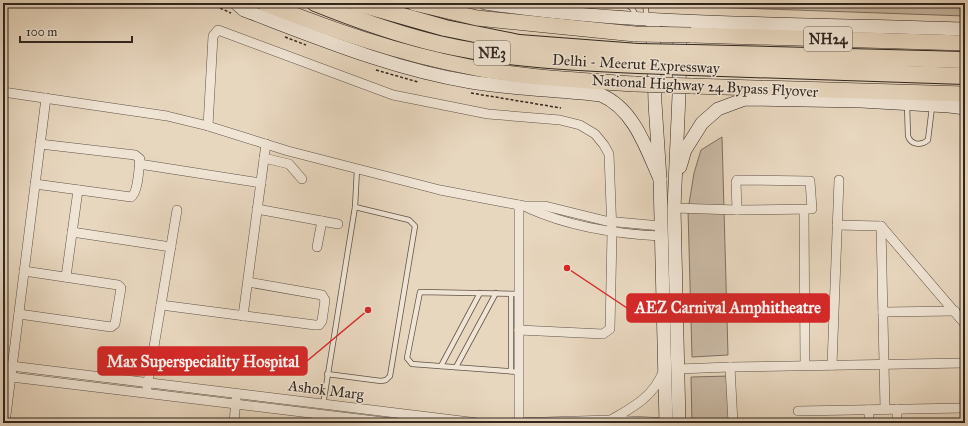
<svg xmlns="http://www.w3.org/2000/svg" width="968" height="426" viewBox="0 0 968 426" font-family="'IM FELL Great Primer',serif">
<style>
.green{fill:#c9b9a4;stroke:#7c7062}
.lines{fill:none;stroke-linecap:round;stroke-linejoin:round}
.service-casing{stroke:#5e5247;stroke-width:6}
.minor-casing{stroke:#5e5247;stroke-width:10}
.secondary-casing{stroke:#30261f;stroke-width:14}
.trunk-casing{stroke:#30261f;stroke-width:16}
.motorway-casing{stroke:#30261f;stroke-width:18}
.path{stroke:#30261f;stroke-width:1.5;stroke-dasharray:3 2;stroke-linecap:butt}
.service{stroke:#f0e5d5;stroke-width:4.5}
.minor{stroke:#f0e5d5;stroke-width:9}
.secondary{stroke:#f0e5d5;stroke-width:13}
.trunk{stroke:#e8d7bf;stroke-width:15}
.motorway{stroke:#e8d7bf;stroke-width:16}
.trunk-bridge-casing{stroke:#30261f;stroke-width:16;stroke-linecap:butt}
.motorway-bridge-casing{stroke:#30261f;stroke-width:18;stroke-linecap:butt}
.trunk-bridge{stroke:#e8d7bf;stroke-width:15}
.motorway-bridge{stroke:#e8d7bf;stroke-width:16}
.labels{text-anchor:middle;stroke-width:3;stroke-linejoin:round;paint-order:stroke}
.shield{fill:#f0e5d5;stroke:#6a5f56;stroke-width:1}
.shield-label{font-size:14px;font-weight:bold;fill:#30261f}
.street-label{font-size:15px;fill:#30261f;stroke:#f0e5d5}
.leader{fill:none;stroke:#d62828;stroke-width:1.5}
.callout-dot{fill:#d62828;stroke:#f0e5d5;stroke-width:1.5}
.callout{fill:#d62828;stroke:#d62828;stroke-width:1.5}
.callout-label{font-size:16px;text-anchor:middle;font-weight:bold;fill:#fff}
</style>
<rect width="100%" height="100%" fill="#e8d7bf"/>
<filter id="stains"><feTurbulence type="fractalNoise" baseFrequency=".005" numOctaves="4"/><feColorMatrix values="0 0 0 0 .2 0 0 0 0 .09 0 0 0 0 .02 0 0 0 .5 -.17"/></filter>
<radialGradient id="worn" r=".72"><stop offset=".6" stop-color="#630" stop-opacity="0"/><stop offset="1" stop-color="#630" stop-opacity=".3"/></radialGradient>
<g class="green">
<path d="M 710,3 L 965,3 L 965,16 L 710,7 Z"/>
<path d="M 722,137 L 728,355 L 692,357 L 688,210 L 694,173 L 701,150 Z"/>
<path d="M 730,376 L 731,423 L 692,423 L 691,377 Z"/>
</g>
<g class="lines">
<g class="service-casing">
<g id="service">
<path d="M 625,3 L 632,8 L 636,16"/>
<path d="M 645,3 L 647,19"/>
<path d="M 907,105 L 908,136 C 911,145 921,146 928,140 L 932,107"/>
<path d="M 441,366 L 480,293"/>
<path d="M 456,367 L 496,293"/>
<path d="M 511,371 L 511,294"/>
<path d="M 519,372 L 412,364 L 407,358 L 420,292 L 519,294"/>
<path d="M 327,374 L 381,381 L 386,380 L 390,376 L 415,226 L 409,220 L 355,207"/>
<path d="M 323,405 L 355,207 L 357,169"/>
</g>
</g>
<g class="minor-casing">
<g id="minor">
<path d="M 3,92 L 167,116 L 208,126 L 288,151 L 440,190 L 524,206 L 545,206 L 606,221 L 661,226"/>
<path d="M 208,126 L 213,36 L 218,30 L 393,95 L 488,114 L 560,120 L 580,125 L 595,134 L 604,145 L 609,154 L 612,233 L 610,329 L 603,334 L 519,330"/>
<path d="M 264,158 L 289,164 L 302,179"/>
<path d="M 139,164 L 261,183"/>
<path d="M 737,180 L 810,181 L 812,209 L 737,210 L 736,182 Z"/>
<path d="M 35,184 L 131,197 C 138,193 139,168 140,159 L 135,155 L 40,144"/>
<path d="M 528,208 C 570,227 616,234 661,236"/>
<path d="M 674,208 L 737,210"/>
<path d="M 257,209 L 338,224"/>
<path d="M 804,210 L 805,365"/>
<path d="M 837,225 L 881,226 L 965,324"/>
<path d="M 881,226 L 885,409"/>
<path d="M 72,232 L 171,247"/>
<path d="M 317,247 L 322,221"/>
<path d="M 66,277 L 78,190"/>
<path d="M 161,305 L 315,325 L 319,325 L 322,321 L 325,300 L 322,295 L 248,282"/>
<path d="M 883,312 L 955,311"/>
<path d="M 19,314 L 111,327 L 115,324 L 121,288 L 118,285 L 24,271"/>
<path d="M 243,316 L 266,144"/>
<path d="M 3,365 L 478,423"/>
<path d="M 832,365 L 839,180"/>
<path d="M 730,367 L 733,423"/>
<path d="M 678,369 L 730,367 L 965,363"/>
<path d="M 3,376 L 392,423"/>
<path d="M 147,388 L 177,210"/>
<path d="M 897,409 L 897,423"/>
<path d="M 869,410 L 869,423"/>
<path d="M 798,411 L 965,408"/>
<path d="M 611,420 C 633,407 653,397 663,372"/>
<path d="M 5,423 L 46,98"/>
<path d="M 234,423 L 236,399"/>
<path d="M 511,423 L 611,420 L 672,423"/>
<path d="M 519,423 L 519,205"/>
</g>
</g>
<g class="secondary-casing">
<g id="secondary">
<path d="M 236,3 L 244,10 C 318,38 392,69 471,82 C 514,89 558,90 601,95 C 634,109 646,148 660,179"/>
<path d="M 485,3 C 644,27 805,23 965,29"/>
<path d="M 653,25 L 655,103 L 660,179 L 666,423"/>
<path d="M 680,167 L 685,150 L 702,123 L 718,109 L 745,99 L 861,101 L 949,106 L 965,108"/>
<path d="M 679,423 L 674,208 L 679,95 L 680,25"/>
</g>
</g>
<g class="trunk-casing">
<g id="trunk">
<path d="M 264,3 C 332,30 397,53 470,67 C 524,78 580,80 635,84"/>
<path d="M 414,3 L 477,18 L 635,34"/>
<path d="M 691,35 L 965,43"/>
<path d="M 691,86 L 965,94"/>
</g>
</g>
<g class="motorway-casing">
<g id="motorway">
<path d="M 315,3 C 355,19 397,34 439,44 C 504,59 571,62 638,65"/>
<path d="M 357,3 L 445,28 L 519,43 L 638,52"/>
<path d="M 692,53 L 965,60"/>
<path d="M 692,67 L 965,76"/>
</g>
</g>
<g class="path">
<path d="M 211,4 L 231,13"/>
<path d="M 285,37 L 306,45"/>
<path d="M 376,70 L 418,82"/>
<path d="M 471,93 L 561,108"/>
</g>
<use href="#service" class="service"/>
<use href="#minor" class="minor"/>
<use href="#secondary" class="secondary"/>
<use href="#trunk" class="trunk"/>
<use href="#motorway" class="motorway"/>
<g class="trunk-bridge-casing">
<g id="trunk-bridge">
<path d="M 635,34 L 691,35"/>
<path d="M 635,84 L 691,86"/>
</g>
</g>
<g class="motorway-bridge-casing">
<g id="motorway-bridge">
<path d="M 638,52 L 692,53"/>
<path d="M 638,65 L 692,67"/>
</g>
</g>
<use href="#trunk-bridge" class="trunk-bridge"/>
<use href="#motorway-bridge" class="motorway-bridge"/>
</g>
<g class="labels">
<g class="shield">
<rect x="804" y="27" width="48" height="24" rx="3"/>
<rect x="474" y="41" width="36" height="24" rx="3"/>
</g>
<g class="shield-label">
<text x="828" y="44">NH24</text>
<text x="492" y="58">NE3</text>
</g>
<g class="street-label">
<text transform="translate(636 64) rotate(3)" y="5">Delhi - Meerut Expressway</text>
<text transform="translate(705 86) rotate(3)" y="5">National Highway 24 Bypass Flyover</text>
<text transform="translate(326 390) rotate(7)" y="5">Ashok Marg</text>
</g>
</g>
<path class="leader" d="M567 268L627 308M368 310L307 361"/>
<g class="callout-dot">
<circle cx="567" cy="268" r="4"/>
<circle cx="368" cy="310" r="4"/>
</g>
<g class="callout">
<rect x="627" y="294" width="202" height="28" rx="4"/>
<rect x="98" y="347" width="209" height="28" rx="4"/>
</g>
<g class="callout-label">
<text x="728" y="313">AEZ Carnival Amphitheatre</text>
<text x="203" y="367">Max Superspeciality Hospital</text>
</g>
<rect width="968" height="426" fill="none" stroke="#e8d7bf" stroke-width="16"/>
<rect x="4" y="4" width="960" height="418" fill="none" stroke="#30261f" stroke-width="2"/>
<rect x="8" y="8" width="952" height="410" fill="none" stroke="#30261f"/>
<path d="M20 36v6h112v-6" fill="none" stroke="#30261f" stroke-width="2"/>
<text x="26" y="36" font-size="12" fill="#30261f" stroke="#f0e5d5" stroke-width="3" paint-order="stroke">100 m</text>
<rect width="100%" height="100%" filter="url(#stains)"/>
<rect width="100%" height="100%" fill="url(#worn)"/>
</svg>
